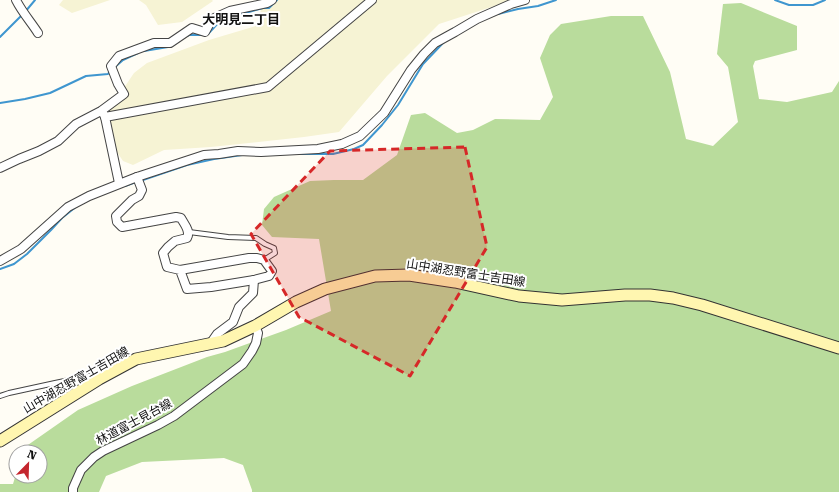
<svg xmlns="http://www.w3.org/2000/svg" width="839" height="492" viewBox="0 0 839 492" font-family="'Roboto Serif','Noto Sans JP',serif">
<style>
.farmland{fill:#f6f3d4}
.forest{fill:#b9dc9c}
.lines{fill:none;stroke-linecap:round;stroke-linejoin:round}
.stream{stroke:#3f96cf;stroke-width:2}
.service-casing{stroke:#444;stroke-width:6}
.minor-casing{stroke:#444;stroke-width:10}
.secondary-casing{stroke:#333;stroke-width:13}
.service{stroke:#fff;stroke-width:4}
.minor{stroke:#fff;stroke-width:8}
.secondary{stroke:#fff6b0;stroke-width:11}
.marked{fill:#d62828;fill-opacity:0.2;stroke:#d62828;stroke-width:3;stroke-dasharray:8 5;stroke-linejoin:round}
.labels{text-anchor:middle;stroke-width:4;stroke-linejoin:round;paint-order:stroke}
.street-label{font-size:12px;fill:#111;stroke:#fff}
.neighbourhood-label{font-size:13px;font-weight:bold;fill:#111;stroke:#fff}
</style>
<rect width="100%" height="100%" fill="#fffdf5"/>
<g class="farmland">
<path d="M 63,0 L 110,0 L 72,13 L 59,5 Z"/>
<path d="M 139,0 L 212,0 L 213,1 L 182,22 L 158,25 L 146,5 Z"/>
<path d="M 262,0 L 513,0 L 439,24 L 387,76 L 339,132 L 304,137 L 211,147 L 164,150 L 133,165 L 123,161 L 117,152 L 113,141 L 109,110 L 134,73 L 147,63 L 209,40 L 259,25 Z"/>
</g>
<path class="forest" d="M 741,3 L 797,26 L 797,50 L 755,61 L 753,66 L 759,99 L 787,102 L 832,92 L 839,81 L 839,492 L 252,492 L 252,490 L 243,465 L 224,458 L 142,462 L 106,476 L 99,492 L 0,492 L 0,484 L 13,484 L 16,474 L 16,476 L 40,476 L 40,452 L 23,452 L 25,447 L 78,410 L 132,386 L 207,357 L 225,352 L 286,330 L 331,311 L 319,239 L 272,237 L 262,225 L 264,209 L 274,197 L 310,181 L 334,180 L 363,180 L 397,155 L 411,115 L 425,113 L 457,133 L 473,130 L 495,119 L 540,120 L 553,97 L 540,58 L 550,35 L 561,24 L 611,16 L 643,16 L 670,72 L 686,139 L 713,146 L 738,122 L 728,67 L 717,54 L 723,4 Z"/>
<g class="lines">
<g class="stream">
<path d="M 775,0 L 789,5 L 813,5 L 825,0"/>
<path d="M 25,12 L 35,0"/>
<path d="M 498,14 L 518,9 L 538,6 L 556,0"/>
<path d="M 208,34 L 221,20 L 263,8 L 269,8 L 277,0"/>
<path d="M 187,36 L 189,35 L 204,35"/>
<path d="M 0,37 L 22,15"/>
<path d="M 144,51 L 168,47"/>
<path d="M 115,67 L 123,60 L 138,53"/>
<path d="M 0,103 L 25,99 L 50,93 L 86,76 L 108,74 L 110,71"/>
<path d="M 301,154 L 333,154 L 354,149 L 363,145 L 382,125 L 398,105 L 423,64 L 444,42"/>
<path d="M 140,181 L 187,165 L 214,159 L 242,155"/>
<path d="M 125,186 L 136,182"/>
<path d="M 0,269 L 14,264 L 27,254 L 51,230 L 62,218 L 77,206"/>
</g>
<g class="service-casing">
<g id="service">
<path d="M 189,232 L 228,237 L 256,238 L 265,244 L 274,248 L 275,253 L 264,260"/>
<path d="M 0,396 L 9,393 L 55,383 L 103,373"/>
</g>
</g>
<g class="minor-casing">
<g id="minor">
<path d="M 16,0 C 22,12 31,22 38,33"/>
<path d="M 103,113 L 105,117 L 119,183"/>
<path d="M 105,117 L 268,87 L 372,0"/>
<path d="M 0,168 L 19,159 L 39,151 L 58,141 L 76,124 L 101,111 L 124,94 L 118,84 L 111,66 L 119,56 L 154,43 L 170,43 L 192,28 L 205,32 L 212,19 L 230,11 L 267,3 L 272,0"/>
<path d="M 137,177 L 142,190 L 139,196 L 132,200 L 116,216 L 117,222 L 122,227 L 176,217 L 181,218 C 184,224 191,231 187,238 L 175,241 L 168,247 L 163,253 L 167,267 L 180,270 L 187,289 L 211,287 L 254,280 L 269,276 L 272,271 L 264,260 L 257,258 L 249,258 L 180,270"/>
<path d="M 0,261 L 21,249 L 68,207 L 89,196 L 137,177 L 204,155 L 219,154 L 238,151 L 261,152 L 318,149 L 342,144 L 360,136 L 384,113 L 411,70 L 424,54 L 435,43 L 455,32 L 477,19 L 511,4 L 525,0"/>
<path d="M 210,344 L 217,334 L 233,322 L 239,307 L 253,293 L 254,280"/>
<path d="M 73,492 L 73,488 L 81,470 L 94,457 L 103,451 L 158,425 L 174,416 L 243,364 L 252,351 L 256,343 L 258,333 L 255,326"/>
</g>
</g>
<g class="secondary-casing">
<path id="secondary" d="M 0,441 L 99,379 L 136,359 L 223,341 L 255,326 L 296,302 L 325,289 L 375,276 L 409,275 L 455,282 L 519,296 L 562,300 L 625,295 L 650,295 L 673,298 L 702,305 L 839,348"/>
</g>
<use href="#service" class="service"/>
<use href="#minor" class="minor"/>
<use href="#secondary" class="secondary"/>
</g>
<path class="marked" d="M 465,147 L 487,247 L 410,376 L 299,317 L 251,234 L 330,151 Z"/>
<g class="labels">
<g class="street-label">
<text transform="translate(466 273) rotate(9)" y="4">山中湖忍野富士吉田線</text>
<text transform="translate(76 380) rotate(-30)" y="4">山中湖忍野富士吉田線</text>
<text transform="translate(134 422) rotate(-28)" y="4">林道富士見台線</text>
</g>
<g class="neighbourhood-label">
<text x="241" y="24">大明見二丁目</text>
</g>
</g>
<g transform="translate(28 464) rotate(23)"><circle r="19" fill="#ffffff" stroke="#a0a0a0"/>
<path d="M0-3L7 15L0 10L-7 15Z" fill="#c4262e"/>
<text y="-6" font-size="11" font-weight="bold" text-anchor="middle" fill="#111111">N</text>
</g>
</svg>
